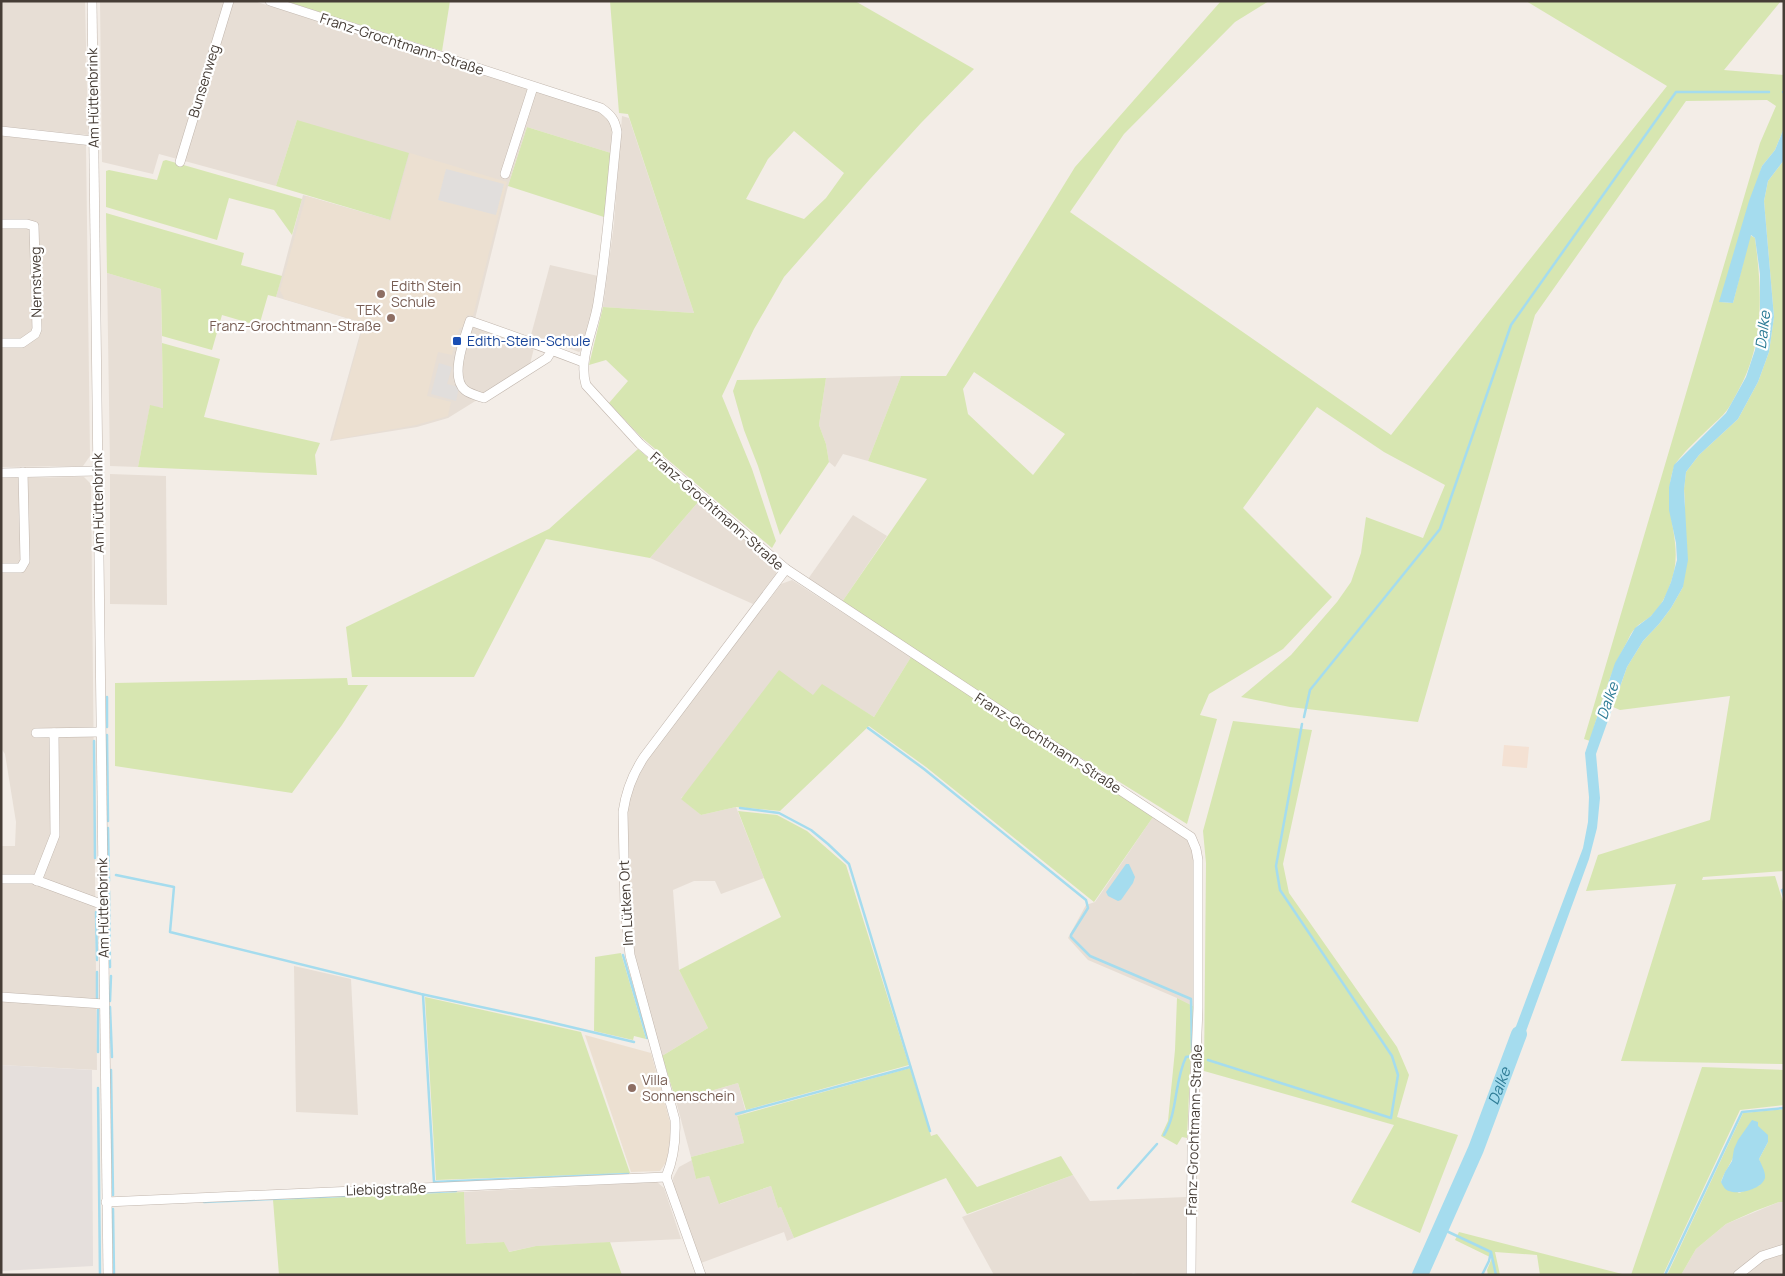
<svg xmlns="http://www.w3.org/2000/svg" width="1785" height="1276" viewBox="0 0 1785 1276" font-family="Manrope,sans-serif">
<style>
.residential{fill:#e7ded5}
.commercial{fill:#f4e1d3}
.industrial{fill:#e5dfdc}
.education{fill:#ece0d1}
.green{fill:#d7e6b1;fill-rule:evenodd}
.parking{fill:#e1dedc}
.water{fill:#a5dcee}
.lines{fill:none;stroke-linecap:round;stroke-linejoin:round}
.stream{stroke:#a5dcee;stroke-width:2.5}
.river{stroke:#a5dcee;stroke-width:16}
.minor-casing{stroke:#c1b6ad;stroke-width:10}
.minor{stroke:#fff;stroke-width:9}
.education-dot{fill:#8d6e63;stroke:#fff;stroke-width:2}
.transit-dot{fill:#1a4fb4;stroke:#fff;stroke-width:2}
.labels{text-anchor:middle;stroke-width:4.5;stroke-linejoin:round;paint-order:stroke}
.street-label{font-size:14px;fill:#463d36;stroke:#fff}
.education-label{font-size:14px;fill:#785e54;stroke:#fff;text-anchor:start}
.transit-label{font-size:14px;fill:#164399;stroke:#fff;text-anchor:start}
.water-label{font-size:15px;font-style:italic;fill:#2e7c96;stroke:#fff}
</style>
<rect width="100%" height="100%" fill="#f3ede7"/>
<g class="residential">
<path d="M 1,1 L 85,1 L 88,135 L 1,126 Z"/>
<path d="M 100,1 L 254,1 L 598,111 L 610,120 L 612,126 L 611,153 L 527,127 L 508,186 L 473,327 L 534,348 L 530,364 L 477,400 L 448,418 L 417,427 L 330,441 L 363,323 L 276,297 L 302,199 L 303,195 L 390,220 L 297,120 L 276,186 L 159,154 L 153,174 L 102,162 Z"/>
<path d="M 622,116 L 629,118 L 694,313 L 603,307 L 614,224 Z"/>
<path d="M 1,136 L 86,145 L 90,456 L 83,466 L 1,467 Z"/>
<path d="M 550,265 L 598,276 L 594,303 L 583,349 L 579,352 L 531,335 Z"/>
<path d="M 107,273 L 161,289 L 163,408 L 150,406 L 138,467 L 110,466 Z"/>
<path d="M 901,376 L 868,461 L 843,454 L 835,467 L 829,462 L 826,444 L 819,425 L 826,378 Z"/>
<path d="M 110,474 L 166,476 L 167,605 L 110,604 Z"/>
<path d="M 84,477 L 91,484 L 97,1070 L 1,1065 L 1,846 L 15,846 L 16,822 L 5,754 L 1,748 L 1,478 Z"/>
<path d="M 699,501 L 776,567 L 776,575 L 753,604 L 650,558 Z"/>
<path d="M 853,515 L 887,536 L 842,602 L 808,579 Z"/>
<path d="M 792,580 L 911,657 L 874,717 L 822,685 L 813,696 L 681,798 L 701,815 L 736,807 L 764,878 L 721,894 L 715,881 L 694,881 L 673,890 L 679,970 L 708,1028 L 662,1056 L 633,953 L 629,879 L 627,812 L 628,798 L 634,782 L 647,760 L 781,584 Z"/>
<path d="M 1153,817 L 1187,840 L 1193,850 L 1195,860 L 1193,1006 L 1177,998 L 1088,960 L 1068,938 L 1086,905 L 1095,902 Z"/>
<path d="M 294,966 L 351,979 L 358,1115 L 296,1112 Z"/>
<path d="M 738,1083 L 746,1113 L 737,1116 L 744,1143 L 691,1157 L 676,1101 Z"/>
<path d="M 692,1160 L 696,1179 L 709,1176 L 720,1204 L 771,1186 L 778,1208 L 781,1207 L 794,1238 L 787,1241 L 784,1232 L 701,1263 L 674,1192 L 673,1178 L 679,1167 Z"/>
<path d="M 1073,1175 L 1090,1201 L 1186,1197 L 1187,1275 L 1141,1275 L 1133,1273 L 1130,1275 L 994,1275 L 962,1217 Z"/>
<path d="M 657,1182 L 664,1188 L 681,1239 L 536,1246 L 508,1252 L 504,1242 L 466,1244 L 464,1192 Z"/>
<path d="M 1779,1202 L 1784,1202 L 1784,1275 L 1681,1275 L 1696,1249 L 1726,1224 Z"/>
</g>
<path class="commercial" d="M 1504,745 L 1529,747 L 1527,768 L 1502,766 Z"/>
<path class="industrial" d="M 1,1065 L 92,1070 L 93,1266 L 1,1271 Z"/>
<g class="education">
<path d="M 410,153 L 507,182 L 473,316 L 467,315 L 464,326 L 459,329 L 452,355 L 438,352 L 427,396 L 451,402 L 448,416 L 416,425 L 332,440 L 364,323 L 284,299 L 280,290 L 306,196 L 391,221 Z"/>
<path d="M 585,1035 L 651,1053 L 670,1122 L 670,1141 L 667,1161 L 660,1171 L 631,1172 Z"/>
</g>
<g class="green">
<path d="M 285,1 L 450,1 L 442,51 Z"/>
<path d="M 610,1 L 855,1 L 974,69 L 921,123 L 870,179 L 784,277 L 754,329 L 722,396 L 752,469 L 776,541 L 772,548 L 641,437 L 609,403 L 628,381 L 606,360 L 589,365 L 603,307 L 694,313 L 628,114 L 619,113 ZM 794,131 L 844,173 L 826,198 L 804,219 L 746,199 L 768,159 Z"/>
<path d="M 1221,1 L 1269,1 L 1235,22 L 1124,134 L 1070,212 L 1391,435 L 1667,86 L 1526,1 L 1781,1 L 1724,70 L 1784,75 L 1784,128 L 1775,150 L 1762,166 L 1720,302 L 1733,303 L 1750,235 L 1755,238 C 1762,291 1765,345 1737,393 C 1733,400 1729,409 1723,415 C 1713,425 1678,456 1674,467 C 1659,510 1686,541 1671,582 C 1667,594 1660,609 1650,617 C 1645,621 1638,624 1635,629 C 1631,632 1629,638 1627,642 C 1609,673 1600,707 1590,741 L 1584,739 L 1760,143 L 1776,106 L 1767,100 L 1686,101 L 1535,315 L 1418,722 L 1290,707 L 1241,697 L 1291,655 L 1337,602 L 1351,582 L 1361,553 L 1366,517 L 1423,538 L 1445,485 L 1384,452 L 1317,407 L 1243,508 L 1332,597 L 1283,649 L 1209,694 L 1200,715 L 1217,719 L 1187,824 L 1065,748 L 842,602 L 927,479 L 868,461 L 901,376 L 946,376 L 1075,167 ZM 974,372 L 1065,434 L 1033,475 L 968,414 L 963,389 Z"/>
<path d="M 297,120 L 409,153 L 390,220 L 276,186 Z"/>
<path d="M 527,127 L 611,153 L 604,217 L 508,186 Z"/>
<path d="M 166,160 L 302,199 L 292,235 L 274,210 L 229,198 L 217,240 L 106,207 L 106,171 L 109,170 L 157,180 L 163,161 Z"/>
<path d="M 1784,160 L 1784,871 L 1703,877 L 1702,880 L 1775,876 L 1784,905 L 1784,1064 L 1621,1061 L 1676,884 L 1586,891 L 1598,855 L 1710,820 L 1730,696 L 1620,710 L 1613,707 L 1627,667 L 1643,641 L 1659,624 L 1671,608 L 1683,587 L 1685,504 L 1684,489 L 1686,472 L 1699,455 L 1738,419 L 1758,382 L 1769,352 L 1774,317 L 1764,201 L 1768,181 Z"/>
<path d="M 106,213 L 244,253 L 241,265 L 282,276 L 276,297 L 268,295 L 259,326 L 222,315 L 212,350 L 162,336 L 161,289 L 107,273 Z"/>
<path d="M 162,343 L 220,359 L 204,417 L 320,443 L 315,455 L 317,475 L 138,467 L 150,405 L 163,408 Z"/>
<path d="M 826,378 L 819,425 L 826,444 L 829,462 L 780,535 L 758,466 L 744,430 L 733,391 L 737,380 Z"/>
<path d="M 638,449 L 699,501 L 650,558 L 546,539 L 474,677 L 352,677 L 346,627 L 549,529 Z"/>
<path d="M 911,657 L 1153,817 L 1094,902 L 926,767 L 869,726 L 780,811 L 736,807 L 701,815 L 681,799 L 779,670 L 813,695 L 822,684 L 874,717 Z"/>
<path d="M 347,678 L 348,685 L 368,685 L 342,725 L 292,793 L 115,766 L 115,683 Z"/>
<path d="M 1233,721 L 1312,730 L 1283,864 L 1289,893 L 1397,1047 L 1409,1075 L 1397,1117 L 1458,1135 L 1420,1233 L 1351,1202 L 1394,1125 L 1204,1071 L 1206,863 L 1203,831 Z"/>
<path d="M 738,811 L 777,815 L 807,831 L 846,865 L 909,1065 L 746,1110 L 738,1083 L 676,1101 L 662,1056 L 708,1028 L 679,970 L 781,917 L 764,878 Z"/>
<path d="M 621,953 L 646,1039 L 634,1036 L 633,1040 L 594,1031 L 595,957 Z"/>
<path d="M 425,997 L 581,1032 L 630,1173 L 436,1180 Z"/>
<path d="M 1177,998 L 1193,1006 L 1187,1138 L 1182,1137 L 1177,1145 L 1161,1136 L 1168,1121 L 1175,1050 Z"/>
<path d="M 1702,1067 L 1784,1070 L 1784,1105 L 1740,1110 L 1663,1275 L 1631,1275 Z"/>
<path d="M 910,1068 L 931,1136 L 937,1134 L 977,1187 L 1061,1156 L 1073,1175 L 967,1214 L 946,1178 L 794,1238 L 781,1207 L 778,1208 L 771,1186 L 719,1204 L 709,1176 L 696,1179 L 691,1157 L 744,1143 L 737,1116 Z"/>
<path d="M 1784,1109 L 1784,1202 L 1779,1202 L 1755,1211 L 1726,1224 L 1696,1249 L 1681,1275 L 1667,1275 L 1743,1113 ZM 1768,1142 L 1759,1159 L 1761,1165 L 1760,1185 L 1739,1193 L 1721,1182 C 1724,1172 1731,1164 1734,1155 Z"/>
<path d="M 464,1192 L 466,1244 L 504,1242 L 509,1252 L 536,1246 L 610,1242 L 622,1275 L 279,1275 L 273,1200 Z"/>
<path d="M 1459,1232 L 1626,1275 L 1540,1275 L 1537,1255 L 1495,1252 L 1500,1275 L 1488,1275 L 1487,1270 L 1492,1258 L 1455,1240 Z"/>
</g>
<g class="parking">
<path d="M 446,169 L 504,184 L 496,215 L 438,200 Z"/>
<path d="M 439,363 L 452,367 L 447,384 L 459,387 L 456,401 L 431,394 Z"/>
</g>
<g class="water">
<path d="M 1784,128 L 1784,160 L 1768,181 L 1764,201 L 1774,317 L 1769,352 L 1758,382 L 1738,419 L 1699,455 L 1686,472 L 1684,490 L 1688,560 L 1683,587 L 1671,608 L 1659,624 L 1643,641 L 1627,667 L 1596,754 L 1600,798 L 1597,828 L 1589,859 L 1517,1056 L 1506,1053 L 1583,848 L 1588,822 L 1589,797 L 1585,753 L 1615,663 L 1635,628 L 1651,616 L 1663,601 L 1671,582 L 1677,560 L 1676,543 L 1669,510 L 1669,487 L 1674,465 L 1726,413 L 1746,377 L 1755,350 L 1760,318 L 1760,274 L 1755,238 L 1751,235 L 1733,303 L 1719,302 L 1749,201 L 1762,166 L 1775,150 Z"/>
<path d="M 1126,864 L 1129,864 L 1135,877 L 1133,883 L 1121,900 L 1118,901 L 1108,896 L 1106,892 Z"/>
<path d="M 1752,1120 L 1758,1122 L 1758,1126 L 1768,1135 L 1768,1142 L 1759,1159 C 1761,1164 1766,1172 1765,1178 C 1762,1189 1739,1195 1729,1191 C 1725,1190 1723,1186 1721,1182 L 1725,1172 L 1732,1161 L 1734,1149 L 1738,1140 Z"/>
</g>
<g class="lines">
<g class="stream">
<path d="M 1783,92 L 1784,92"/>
<path d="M 1304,717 L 1310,690 L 1440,529 L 1511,325 L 1676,92 L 1769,92"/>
<path d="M 107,727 L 107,697"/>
<path d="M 868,728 L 924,769 L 1086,900 L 1088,908 L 1071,935 L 1071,937 L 1090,956 L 1191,999 L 1192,1050"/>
<path d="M 107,735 L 108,821"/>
<path d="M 94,741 L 95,858"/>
<path d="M 740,808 L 779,813 L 811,830 L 828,844 L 849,864 L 930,1131"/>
<path d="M 108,828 L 109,881"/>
<path d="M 116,875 L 174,887 L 170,932 L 421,994 L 537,1019 L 634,1042"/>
<path d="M 1784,889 L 1782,890 L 1784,896"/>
<path d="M 109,891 L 110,967"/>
<path d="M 96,912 L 97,960"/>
<path d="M 623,955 L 647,1038"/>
<path d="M 97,972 L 97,998"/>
<path d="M 423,995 L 434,1182 L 628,1174"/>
<path d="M 110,1001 L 111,976"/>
<path d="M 110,1007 L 112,1057"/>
<path d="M 98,1010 L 98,1052"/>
<path d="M 1208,1060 L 1391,1118 L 1398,1075 L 1392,1056 L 1280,890 L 1276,866 L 1302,724"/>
<path d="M 111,1070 L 113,1195"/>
<path d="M 98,1088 L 100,1275"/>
<path d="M 736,1114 L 910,1067"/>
<path d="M 1164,1135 C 1178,1112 1174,1082 1186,1057 L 1192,1056"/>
<path d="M 1118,1188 L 1157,1144"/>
<path d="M 204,1202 L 456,1191"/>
<path d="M 113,1209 L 114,1275"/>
<path d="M 1440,1228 L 1491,1252 L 1489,1261 L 1482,1275"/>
<path d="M 1491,1252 L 1496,1275"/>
<path d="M 1665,1275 L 1742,1112 L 1784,1108"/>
</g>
<path class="river" id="s1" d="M 1420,1275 L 1476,1149 L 1519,1034"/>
<g class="minor-casing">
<g id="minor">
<path d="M 92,1 L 108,1275"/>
<path d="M 270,1 L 601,108 C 611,115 615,120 617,132 C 611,189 607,247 598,303 C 594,330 578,358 586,385 L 640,444 L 786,569 L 1191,837 L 1196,849 L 1198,860 L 1198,1008 L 1192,1153 L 1191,1275"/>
<path d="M 1,131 L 93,141"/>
<path d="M 180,162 L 229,1"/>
<path d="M 505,174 L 533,87"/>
<path d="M 1,224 L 27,224 L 34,226 L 37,329 L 35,334 L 22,343 L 1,343"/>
<path d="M 552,350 L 547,358 L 484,398 C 478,396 470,394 465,390 C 449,377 465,337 470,321 C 508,334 546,348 583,362"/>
<path d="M 1,473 L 97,471"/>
<path d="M 1,568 L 21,568 L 25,561 L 23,472"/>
<path d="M 36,733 L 100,732"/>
<path d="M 1,879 L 33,879 L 98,903 L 103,903"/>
<path d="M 37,881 L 55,835 L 54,733"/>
<path d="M 1,997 L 104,1004"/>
<path d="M 106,1202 L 666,1177"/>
<path d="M 701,1275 L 666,1177 C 674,1158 676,1141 675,1120 L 630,955 L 625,907 L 623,812 C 626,791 632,775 644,757 L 786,569"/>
<path d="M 1738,1275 L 1762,1256 L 1784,1249"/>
</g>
</g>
<use href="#minor" class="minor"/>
</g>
<g class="education-dot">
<circle cx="381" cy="294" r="5"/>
<circle cx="391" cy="318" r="5"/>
<circle cx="632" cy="1088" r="5"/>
</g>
<rect class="transit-dot" x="452" y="336" width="10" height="10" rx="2.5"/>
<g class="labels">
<g class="street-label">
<text transform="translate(402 44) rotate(18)" y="5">Franz-Grochtmann-Straße</text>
<text transform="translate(204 81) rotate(-73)" y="5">Bunsenweg</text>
<text transform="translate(93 98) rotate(-91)" y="5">Am Hüttenbrink</text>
<text transform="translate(36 282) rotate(-91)" y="5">Nernstweg</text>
<text transform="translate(98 503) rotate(-91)" y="5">Am Hüttenbrink</text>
<text transform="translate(717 511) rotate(41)" y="5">Franz-Grochtmann-Straße</text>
<text transform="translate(1048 743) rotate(33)" y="5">Franz-Grochtmann-Straße</text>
<text transform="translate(626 903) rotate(-93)" y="5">Im Lütken Ort</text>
<text transform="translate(103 908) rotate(-91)" y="5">Am Hüttenbrink</text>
<text transform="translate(1194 1130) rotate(-88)" y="5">Franz-Grochtmann-Straße</text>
<text transform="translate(386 1189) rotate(-2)" y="5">Liebigstraße</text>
</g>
<g class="education-label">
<text x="391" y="291">Edith Stein<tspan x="391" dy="16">Schule</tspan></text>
<text x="381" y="315" text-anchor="end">TEK<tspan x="381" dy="16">Franz-Grochtmann-Straße</tspan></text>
<text x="642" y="1085">Villa<tspan x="642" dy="16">Sonnenschein</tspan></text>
</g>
<g class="transit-label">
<text x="467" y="346">Edith-Stein-Schule</text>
</g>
<g class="water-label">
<text transform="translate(1763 330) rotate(-83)" y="5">Dalke</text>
<text transform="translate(1608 701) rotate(-71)" y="5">Dalke</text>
<text dy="5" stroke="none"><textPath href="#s1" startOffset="205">Dalke</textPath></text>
</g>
</g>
<rect width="1785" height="1276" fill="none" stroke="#463d36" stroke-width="5"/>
</svg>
